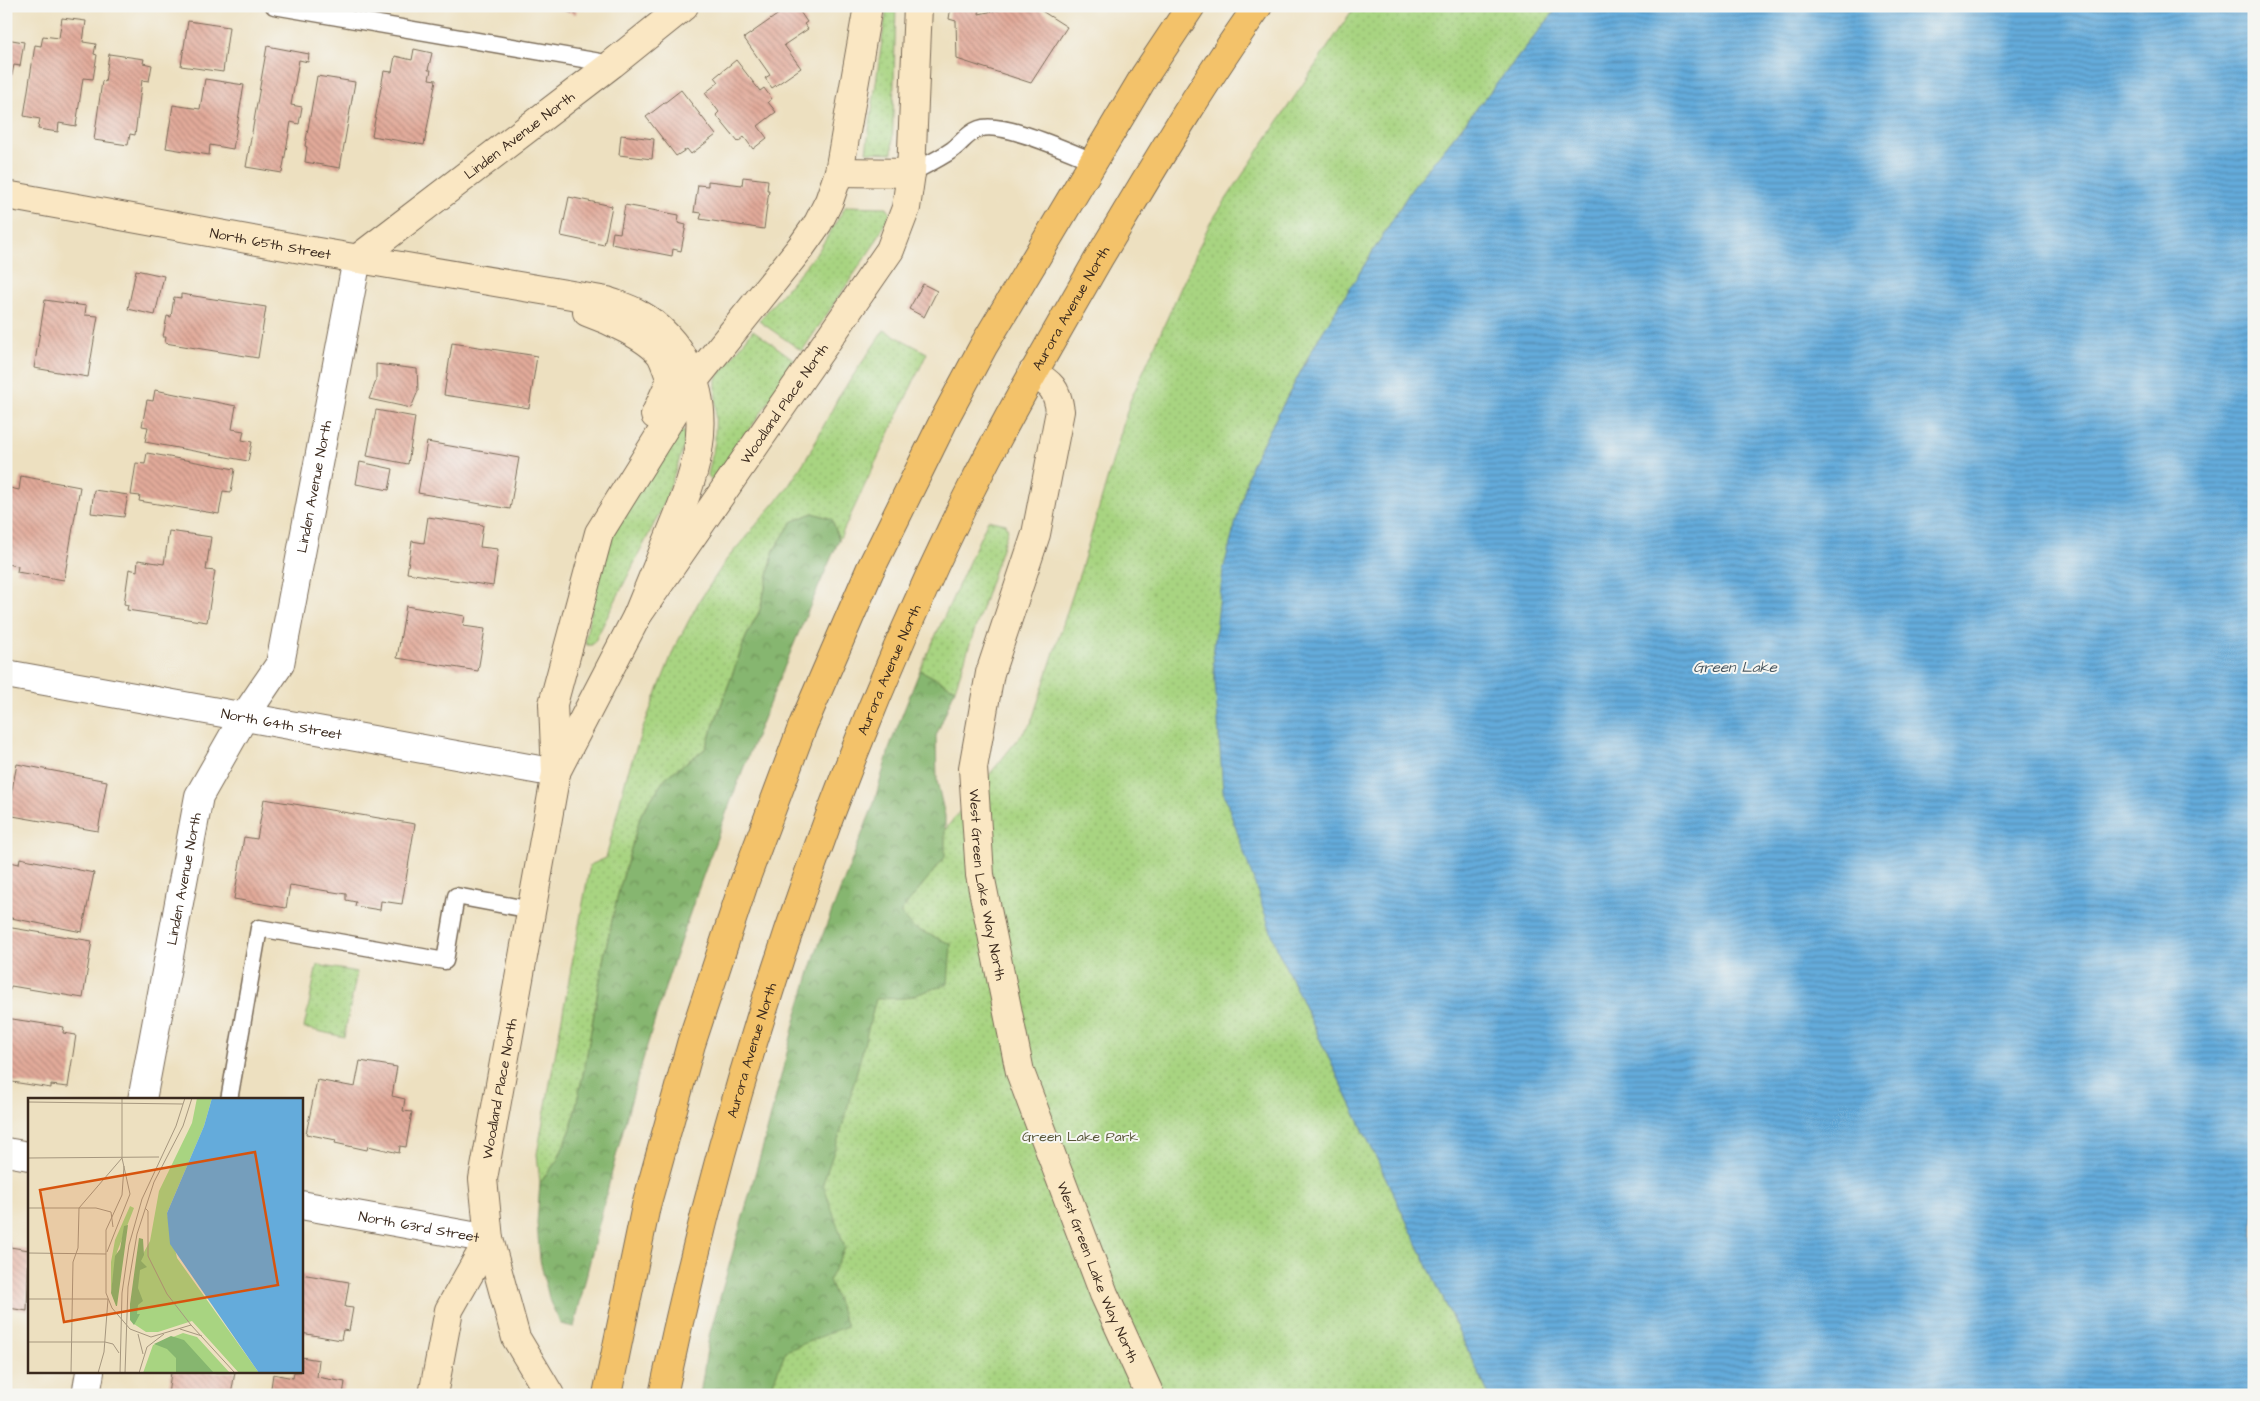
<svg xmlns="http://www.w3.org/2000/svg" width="2260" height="1401" viewBox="0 0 2260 1401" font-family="'Architects Daughter',sans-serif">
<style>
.grass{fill:url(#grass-dots);stroke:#727f50}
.forest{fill:url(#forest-crowns);stroke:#607046}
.water{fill:url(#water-rules);stroke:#506a7c}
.building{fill:url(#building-back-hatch)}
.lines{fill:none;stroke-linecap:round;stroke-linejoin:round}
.lane-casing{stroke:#796a57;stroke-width:19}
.street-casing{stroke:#796a57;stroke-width:30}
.secondary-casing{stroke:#796a57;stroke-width:30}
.highway-casing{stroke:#796a57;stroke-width:30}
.lane{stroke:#fff;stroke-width:16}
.street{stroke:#fff;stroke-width:28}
.secondary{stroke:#fae7c3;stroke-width:28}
.highway{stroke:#f3c26a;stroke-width:28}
.labels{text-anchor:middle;stroke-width:4;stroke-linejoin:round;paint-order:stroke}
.street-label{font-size:14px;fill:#3b2a1e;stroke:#f6f6f2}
.park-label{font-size:14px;fill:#565437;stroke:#f6f6f2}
.water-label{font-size:15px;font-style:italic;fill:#495760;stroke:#f6f6f2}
.inset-road{fill:none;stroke:#a6977f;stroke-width:1}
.view{fill:#d7540e;fill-opacity:0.15;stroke:#d7540e;stroke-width:2.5}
.inset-edge{fill:none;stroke:#3b2a1e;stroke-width:2.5}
</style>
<defs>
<pattern id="grass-dots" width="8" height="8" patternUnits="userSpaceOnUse" patternTransform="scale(1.25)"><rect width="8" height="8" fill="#a8d481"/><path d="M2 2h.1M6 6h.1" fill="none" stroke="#92b66f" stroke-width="1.8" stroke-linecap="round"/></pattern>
<pattern id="forest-crowns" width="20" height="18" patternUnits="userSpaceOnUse" patternTransform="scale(1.25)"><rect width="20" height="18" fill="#86b66f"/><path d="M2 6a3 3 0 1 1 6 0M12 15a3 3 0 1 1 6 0" fill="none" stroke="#6f945b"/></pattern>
<pattern id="water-rules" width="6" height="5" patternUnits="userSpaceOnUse" patternTransform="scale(1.25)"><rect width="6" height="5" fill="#64abdb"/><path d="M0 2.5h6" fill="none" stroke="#548bb1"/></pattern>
<pattern id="building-back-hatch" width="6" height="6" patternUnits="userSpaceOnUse" patternTransform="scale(1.25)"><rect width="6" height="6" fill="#e2aa9a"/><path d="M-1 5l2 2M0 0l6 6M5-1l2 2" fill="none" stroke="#b88b7d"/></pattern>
</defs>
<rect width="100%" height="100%" fill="#f6f6f2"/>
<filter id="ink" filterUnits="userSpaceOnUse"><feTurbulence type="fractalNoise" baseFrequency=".02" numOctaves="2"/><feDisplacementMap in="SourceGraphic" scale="10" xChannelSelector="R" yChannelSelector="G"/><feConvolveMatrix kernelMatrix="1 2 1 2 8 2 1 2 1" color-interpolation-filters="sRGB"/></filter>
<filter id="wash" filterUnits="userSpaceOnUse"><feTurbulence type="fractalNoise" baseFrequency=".0096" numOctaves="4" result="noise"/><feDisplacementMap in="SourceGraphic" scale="20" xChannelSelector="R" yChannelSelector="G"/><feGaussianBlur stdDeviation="1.12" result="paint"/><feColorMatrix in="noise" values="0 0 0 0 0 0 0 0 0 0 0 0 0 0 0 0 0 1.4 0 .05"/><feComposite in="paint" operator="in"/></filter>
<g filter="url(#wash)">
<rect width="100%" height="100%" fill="#ede0c0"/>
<g class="grass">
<path d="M 887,6 L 896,6 L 892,153 L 866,152 Z"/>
<path d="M 1355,6 L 1559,6 L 1411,190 L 1317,341 L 1251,465 L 1277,949 L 1489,1395 L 749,1395 L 868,925 L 1031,723 L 1082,566 L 1130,401 L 1209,225 Z"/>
<path d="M 846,206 L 887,207 L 890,213 L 875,243 L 802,351 L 759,321 L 819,250 Z"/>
<path d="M 753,330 L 796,361 L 717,478 L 711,480 L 708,475 L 715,442 L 716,379 Z"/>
<path d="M 884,330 L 927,353 L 839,540 L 832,519 L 813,513 L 792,522 L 774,550 L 760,610 L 746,637 L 705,749 L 666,777 L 641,814 L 618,894 L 604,956 L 585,1065 L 571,1129 L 558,1159 L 540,1183 L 537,1154 L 590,865 L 606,858 L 626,778 L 643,728 L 674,649 L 698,603 L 727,559 L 786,490 L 809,454 L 838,398 Z"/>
<path d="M 676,428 L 688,434 L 665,502 L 596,639 L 592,645 L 587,645 L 585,641 C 593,598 603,556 621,516 C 634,487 658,455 676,428 Z"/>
<path d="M 988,520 L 1006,524 L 1008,530 L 955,689 L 920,670 Z"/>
<path d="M 317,965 L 357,972 L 344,1037 L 304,1028 Z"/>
</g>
<g class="forest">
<path d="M 813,513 L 832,519 L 839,540 C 761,716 690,895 637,1080 C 613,1162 594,1245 574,1327 L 561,1324 L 550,1302 L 540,1260 L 537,1223 L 540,1183 L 558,1159 L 571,1129 L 585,1065 L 604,956 L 618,894 L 641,814 L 666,777 L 705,749 L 746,637 L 760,610 L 774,550 L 792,522 Z"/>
<path d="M 920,670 L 955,689 L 936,736 L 937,781 L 945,816 L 945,857 L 900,913 L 914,928 L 951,944 L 948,984 L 906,998 L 876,999 L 842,1128 L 823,1183 L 845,1248 L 829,1280 L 847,1326 L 786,1351 L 768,1395 L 700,1395 L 709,1336 L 765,1139 L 795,1021 L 816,952 L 873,806 L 891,743 Z"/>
</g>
<path class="water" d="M 1559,6 L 2254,6 L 2254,1395 L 1489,1395 L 1277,949 L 1223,791 L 1213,655 L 1223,570 L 1251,465 L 1317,341 L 1411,190 Z"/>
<g id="blocks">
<g class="building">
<path d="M 547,6 L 577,6 L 576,14 Z"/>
<path d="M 790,6 L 796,6 L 807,22 L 804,24 L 808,29 L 784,45 L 801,68 L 772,88 L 765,78 L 770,75 L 744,38 Z"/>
<path d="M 951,6 L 980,6 L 979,14 L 1017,6 L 1034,6 L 1067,27 L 1031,83 L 957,59 L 956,21 L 949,19 Z"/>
<path d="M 62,18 L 86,21 L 83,42 L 96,44 L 94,54 L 97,55 L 93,79 L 83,78 L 76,126 L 59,123 L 58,132 L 38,129 L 40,119 L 24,116 L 35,45 L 41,46 L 43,36 L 59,38 Z"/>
<path d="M 188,21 L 229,27 L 223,72 L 181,66 Z"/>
<path d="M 6,39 L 24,42 L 20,66 L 14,65 L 7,98 Z"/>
<path d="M 267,46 L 309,54 L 308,62 L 299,60 L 291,105 L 302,107 L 299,124 L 291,122 L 282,173 L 246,167 Z"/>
<path d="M 414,49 L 432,53 L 428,70 L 431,70 L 429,79 L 436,80 L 424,145 L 372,136 L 384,71 L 392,72 L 395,56 L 412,60 Z"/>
<path d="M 109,54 L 144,59 L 143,63 L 152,65 L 149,81 L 142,80 L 135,135 L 130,134 L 128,145 L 94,140 L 102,81 L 105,82 Z"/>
<path d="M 736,60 L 760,91 L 764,88 L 772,99 L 768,102 L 776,112 L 758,126 L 767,138 L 753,149 L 744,137 L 738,142 L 716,115 L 719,112 L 705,93 L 719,82 L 715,77 Z"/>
<path d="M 317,76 L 355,82 L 340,168 L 305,162 L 307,147 L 305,146 Z"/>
<path d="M 205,79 L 244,85 L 233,149 L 210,145 L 209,155 L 166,148 L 173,105 L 200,109 Z"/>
<path d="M 681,90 L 716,135 L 691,154 L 687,149 L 676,156 L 646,117 Z"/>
<path d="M 621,135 L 654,139 L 652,159 L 619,155 Z"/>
<path d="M 743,177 L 768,180 L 767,190 L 769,190 L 764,229 L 700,219 L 702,213 L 694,212 L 698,185 L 708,186 L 708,181 L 742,185 Z"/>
<path d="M 569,197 L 612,206 L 604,245 L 561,236 Z"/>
<path d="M 625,205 L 679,215 L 678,223 L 686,225 L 681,251 L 673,249 L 672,256 L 611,244 L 613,232 L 620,233 Z"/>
<path d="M 136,270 L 164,276 L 155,315 L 128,309 Z"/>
<path d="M 923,284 L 937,291 L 924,317 L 909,309 Z"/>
<path d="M 181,294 L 266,307 L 258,358 L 165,343 L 166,337 L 163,337 L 167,316 L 171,317 L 174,297 L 181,298 Z"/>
<path d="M 45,300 L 86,306 L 85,315 L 98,316 L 88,377 L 34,368 Z"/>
<path d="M 452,343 L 537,356 L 529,408 L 444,395 Z"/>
<path d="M 376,364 L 417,369 L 418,391 L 411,408 L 369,399 L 376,381 Z"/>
<path d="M 6,376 L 10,377 L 7,389 L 6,389 Z"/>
<path d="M 155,390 L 236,406 L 232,429 L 244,431 L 242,440 L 252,442 L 248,461 L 145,442 L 148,427 L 142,426 L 147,400 L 153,401 Z"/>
<path d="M 376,410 L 415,417 L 408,464 L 367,456 Z"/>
<path d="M 427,442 L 519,458 L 510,509 L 418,493 Z"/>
<path d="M 147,453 L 235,469 L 231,492 L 223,491 L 219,514 L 139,501 L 140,496 L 131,495 L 136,463 L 145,464 Z"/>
<path d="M 360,462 L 393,469 L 389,490 L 356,484 Z"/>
<path d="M 21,476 L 80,487 L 64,580 L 17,572 L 18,566 L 6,564 L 6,509 L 10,488 L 19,490 Z"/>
<path d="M 94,490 L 128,495 L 124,517 L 91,513 Z"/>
<path d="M 428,517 L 483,525 L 480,547 L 498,549 L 493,586 L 407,573 L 412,541 L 424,543 Z"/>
<path d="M 169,531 L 211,537 L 206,570 L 215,571 L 207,622 L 127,610 L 128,605 L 124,604 L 129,569 L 137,571 L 138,560 L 164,564 Z"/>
<path d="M 406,606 L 465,616 L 463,626 L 485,629 L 478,671 L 397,658 Z"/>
<path d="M 17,764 L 107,781 L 98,831 L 7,815 Z"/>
<path d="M 264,799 L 415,824 L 402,904 L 381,901 L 380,910 L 355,906 L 356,902 L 346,900 L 346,894 L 290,885 L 286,908 L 234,899 L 244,837 L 257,839 Z"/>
<path d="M 20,858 L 94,873 L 82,932 L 6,917 L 6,861 L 19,864 Z"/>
<path d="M 6,927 L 92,941 L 83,998 L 11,986 L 10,990 L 6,989 Z"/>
<path d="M 6,1018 L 64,1027 L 63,1033 L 76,1035 L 68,1087 L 51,1085 L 51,1088 L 6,1081 Z"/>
<path d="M 360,1061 L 397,1067 L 392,1096 L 405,1099 L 403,1111 L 412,1112 L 406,1147 L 400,1146 L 399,1153 L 368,1146 L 367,1150 L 335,1143 L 336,1140 L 306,1134 L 317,1080 L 355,1087 Z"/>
<path d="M 6,1242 L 11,1243 L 10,1247 L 29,1250 L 27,1311 L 9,1308 L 6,1312 Z"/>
<path d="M 301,1274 L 349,1282 L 345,1307 L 353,1308 L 349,1331 L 343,1330 L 341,1340 L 301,1333 Z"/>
<path d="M 301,1357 L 319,1360 L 317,1377 L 345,1382 L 343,1395 L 270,1395 L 273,1374 L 293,1378 L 294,1372 L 301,1372 Z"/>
<path d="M 171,1372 L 235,1372 L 231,1395 L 168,1395 Z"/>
</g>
</g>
</g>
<g filter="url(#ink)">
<use href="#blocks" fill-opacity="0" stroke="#796a57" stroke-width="1"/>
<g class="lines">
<g class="lane-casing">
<g id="lane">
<path d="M 274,6 L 612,64"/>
<path d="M 911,173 C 924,166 939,159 952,150 C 962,143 966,134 979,129 C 1001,120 1070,152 1093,161"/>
<path d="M 229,1100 L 259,928 L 445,961 L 456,896 L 532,910"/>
</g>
</g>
<g class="street-casing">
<g id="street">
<path id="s1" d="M 6,674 L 556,773"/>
<path id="s2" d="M 142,1100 L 199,796 L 244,717 L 280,664 L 357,259"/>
<path d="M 6,1152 L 29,1156"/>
<path id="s3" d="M 301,1205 L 489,1239"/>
<path d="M 86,1395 L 90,1372"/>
</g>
</g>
<g class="secondary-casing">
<g id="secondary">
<path d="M 839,172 L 911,173"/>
<path id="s4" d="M 6,195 L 312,251 L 607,301 C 617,305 629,308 639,314 C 659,325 677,344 687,365 C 716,422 693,480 670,535 C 659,562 648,589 637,616"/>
<path id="s5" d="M 357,259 L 612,64 L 684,6"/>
<path d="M 587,312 C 607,319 648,337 661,355 C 665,362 668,373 671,380 L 655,415"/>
<path id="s6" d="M 1032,373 C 1051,383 1057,389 1060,411 L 1036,534 L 990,673 L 973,768 L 980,875 L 1020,1072 L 1104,1294 L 1150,1395"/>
<path id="s7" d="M 556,772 L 637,616 L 890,250 L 906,208 L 911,173 L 918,6"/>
<path d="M 433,1395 L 449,1310 L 489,1239"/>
<path id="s8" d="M 550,1395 L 516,1338 L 489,1239 L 483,1179 L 556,773 L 553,704 L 599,533 L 695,379 L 801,247 L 818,223 L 829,201 L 839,172 L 868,6"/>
</g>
</g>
<g class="highway-casing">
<g id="highway">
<path d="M 607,1395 L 646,1206 L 691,1044 L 744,883 L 803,725 L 870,570 L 945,418 L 984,345 L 1145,75 L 1191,6"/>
<path id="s9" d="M 663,1395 C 728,1085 827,783 966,499 C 1007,417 1053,338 1099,258 C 1150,173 1200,87 1258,6"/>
</g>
</g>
<use href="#lane" class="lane"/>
<use href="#street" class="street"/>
<use href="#secondary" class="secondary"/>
<use href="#highway" class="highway"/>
</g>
</g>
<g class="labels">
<g class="street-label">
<text dy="5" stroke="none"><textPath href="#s5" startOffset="204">Linden Avenue North</textPath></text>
<text dy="5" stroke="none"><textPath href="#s4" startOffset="269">North 65th Street</textPath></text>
<text dy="5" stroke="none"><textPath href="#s9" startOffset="1166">Aurora Avenue North</textPath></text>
<text dy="5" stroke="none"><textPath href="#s7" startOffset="434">Woodland Place North</textPath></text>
<text dy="5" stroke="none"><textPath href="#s2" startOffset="645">Linden Avenue North</textPath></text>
<text dy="5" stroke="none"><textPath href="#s9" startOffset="761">Aurora Avenue North</textPath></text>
<text dy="5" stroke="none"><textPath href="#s1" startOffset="280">North 64th Street</textPath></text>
<text dy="5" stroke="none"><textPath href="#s2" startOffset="225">Linden Avenue North</textPath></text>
<text dy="5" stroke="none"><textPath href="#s6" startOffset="536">West Green Lake Way North</textPath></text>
<text dy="5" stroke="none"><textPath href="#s9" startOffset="356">Aurora Avenue North</textPath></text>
<text dy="5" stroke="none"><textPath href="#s8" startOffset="321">Woodland Place North</textPath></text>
<text dy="5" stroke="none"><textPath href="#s3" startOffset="120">North 63rd Street</textPath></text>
<text dy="5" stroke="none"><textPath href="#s6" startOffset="941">West Green Lake Way North</textPath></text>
</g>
<g class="park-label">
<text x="1080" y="1141">Green Lake Park</text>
</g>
<g class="water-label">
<text x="1735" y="672">Green Lake</text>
</g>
</g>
<g transform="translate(28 1098)">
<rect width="275" height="275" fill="#ede0c0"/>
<path d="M 169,0 L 184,0 L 176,28 L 139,115 L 149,160 L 231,275 L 211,275 L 164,223 L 130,234 L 118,234 L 106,226 L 110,165 L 122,143 L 131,93 L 164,25 ZM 102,108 L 106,110 L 89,154 L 83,195 L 83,164 L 87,142 ZM 155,235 L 169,239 L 202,275 L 115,275 L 125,247 Z" fill="#a8d481"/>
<path d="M 100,127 L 89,208 L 88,208 L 83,195 L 87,158 L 92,151 L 96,128 ZM 111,140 L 115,141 L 116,157 L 113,163 L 119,169 L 112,172 L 110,190 L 115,203 L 110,207 L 109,216 L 112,216 L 106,227 L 102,222 L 102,206 ZM 143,238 L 156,242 L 186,275 L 148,275 L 148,260 L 139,251 L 126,246 Z" fill="#86b66f"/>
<path d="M 125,260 L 148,260 L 148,275 L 125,275 Z" fill="#a8d481"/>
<path d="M 184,0 L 275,0 L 275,275 L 231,275 L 142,146 L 139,115 L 176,28 Z" fill="#64abdb"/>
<path class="inset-road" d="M 0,4 L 155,6M 0,60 L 131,59M 96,68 L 94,97 L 78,132 L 78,195 L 84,210 L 102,231 L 123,239 L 163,227 L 139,196 L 120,158 L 120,113 L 117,110M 0,110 L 68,110M 68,110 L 83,114 L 85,129M 79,154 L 102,96 L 94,60 L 94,0M 0,155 L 78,156M 0,201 L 80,201 L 76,254 L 70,275M 163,227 L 207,275M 152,231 L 174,238M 110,236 L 115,256M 0,244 L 77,244M 77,244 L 85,246 L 91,255M 43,275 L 45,164 L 50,150 L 51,110 L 94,60M 92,275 L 94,195 L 101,147 L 114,101 L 148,28 L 157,0M 97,275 L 100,189 L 109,136 L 126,84 L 155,28 L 164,0M 111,275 L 119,249 L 136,236"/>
<path class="view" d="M 227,54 L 250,187 L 36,224 L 12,92 Z"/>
<rect width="275" height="275" class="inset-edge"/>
</g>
<rect width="2260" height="1401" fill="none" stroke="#f6f6f2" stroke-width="25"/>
</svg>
